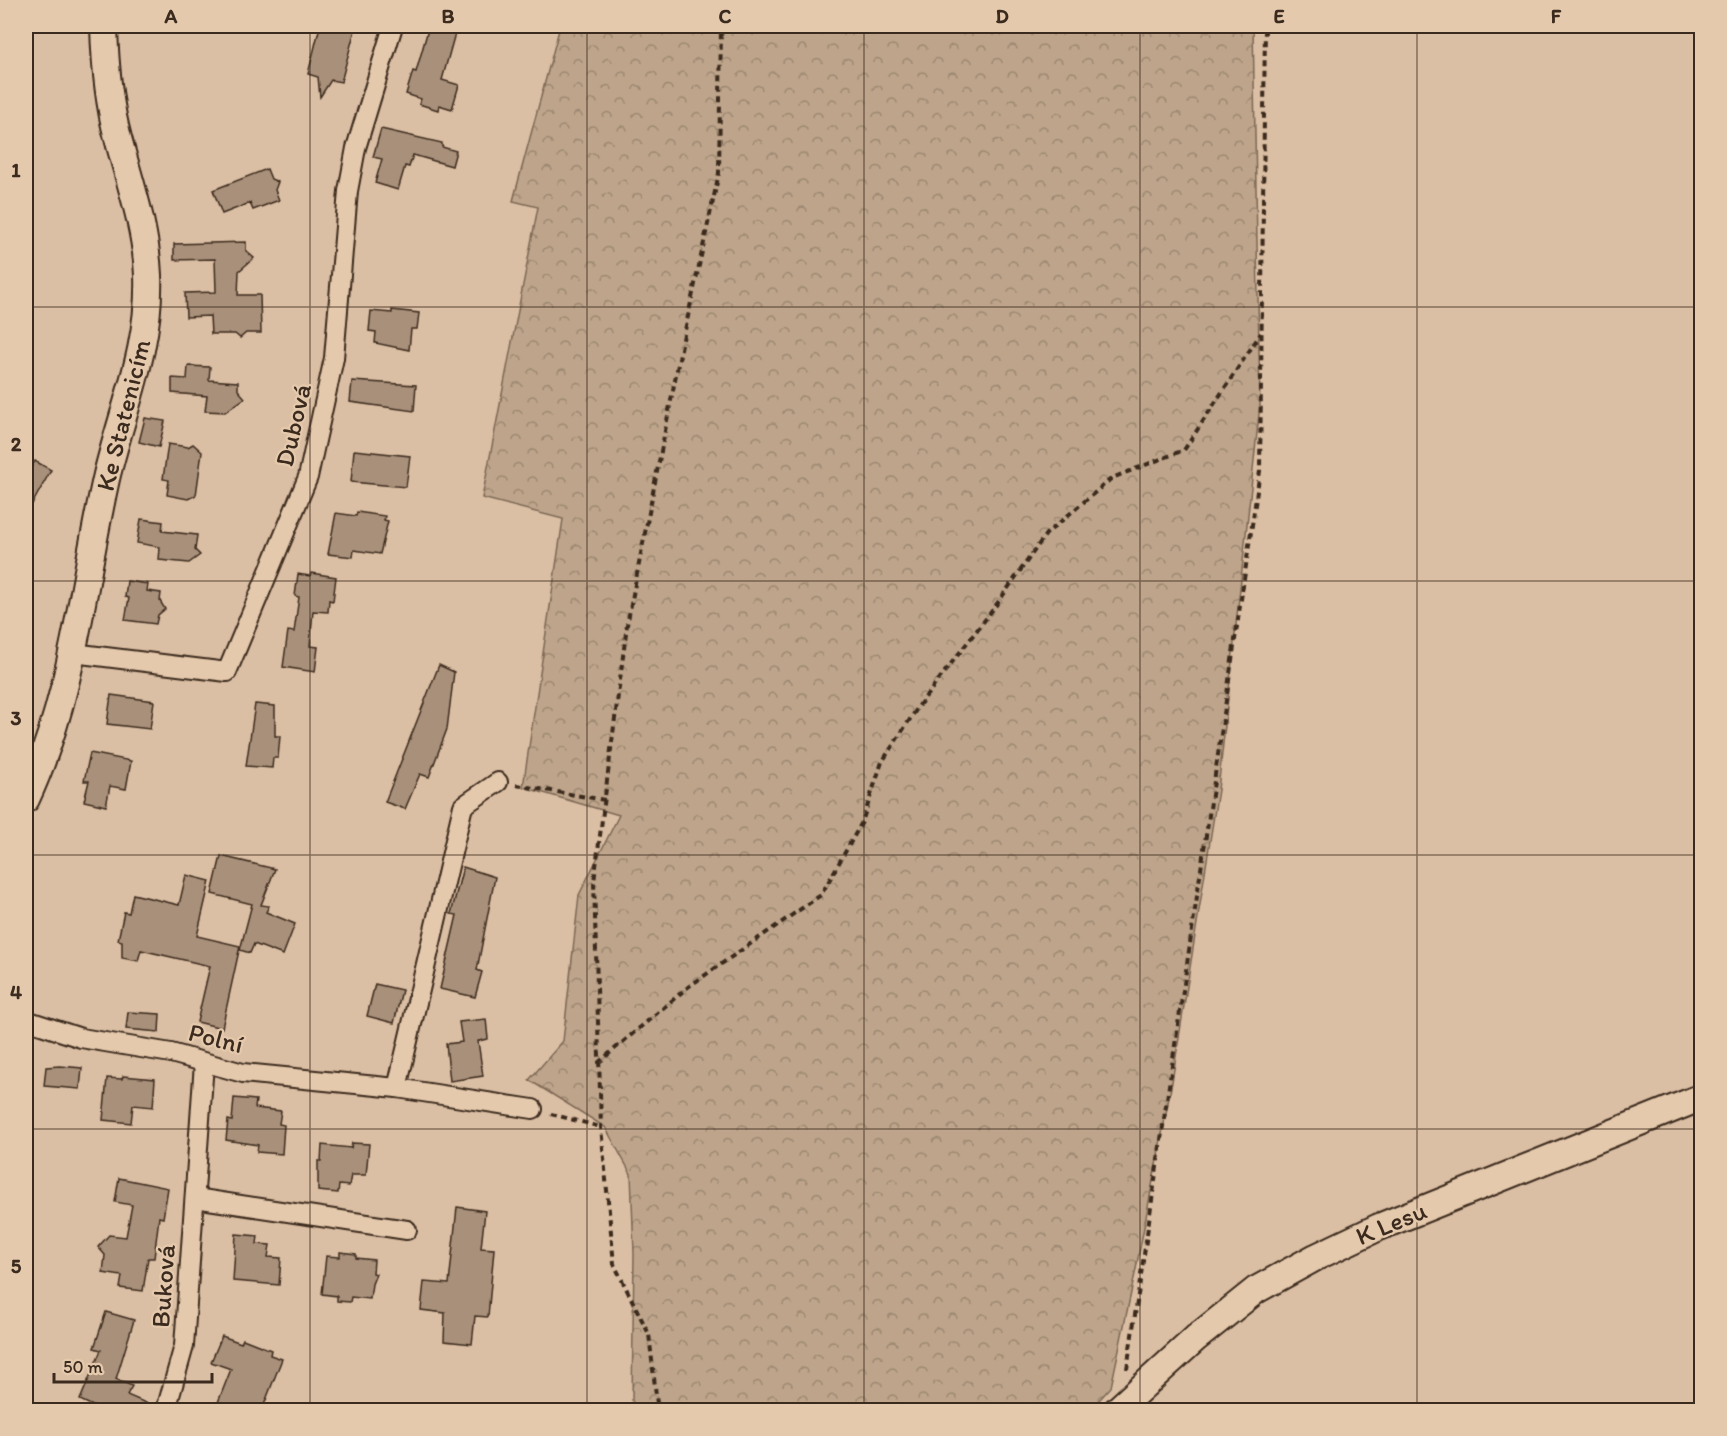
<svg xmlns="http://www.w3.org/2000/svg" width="1727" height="1436" viewBox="0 0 1727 1436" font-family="Itim,sans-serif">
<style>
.forest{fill:url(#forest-crowns);stroke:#7c6754;stroke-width:1.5}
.building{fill:#a9907a;stroke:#3b2a1e;stroke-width:1.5}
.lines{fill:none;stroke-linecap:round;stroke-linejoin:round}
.street-casing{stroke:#3b2a1e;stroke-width:22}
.secondary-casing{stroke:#3b2a1e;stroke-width:30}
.path{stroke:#3b2a1e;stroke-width:4;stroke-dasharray:6 4.5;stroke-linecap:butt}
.street{stroke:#e5c9ac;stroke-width:18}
.secondary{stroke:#e5c9ac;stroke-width:26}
.grid{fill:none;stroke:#3b2a1e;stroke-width:1.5;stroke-opacity:0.55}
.labels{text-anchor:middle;stroke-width:4.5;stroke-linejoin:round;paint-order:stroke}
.street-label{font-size:26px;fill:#3b2a1e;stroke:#e5c9ac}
.neatline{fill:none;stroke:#3b2a1e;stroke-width:2}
.grid-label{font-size:20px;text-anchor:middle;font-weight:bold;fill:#3b2a1e}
</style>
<defs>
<pattern id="forest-crowns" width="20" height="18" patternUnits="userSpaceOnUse" patternTransform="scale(1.5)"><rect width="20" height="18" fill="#bda48a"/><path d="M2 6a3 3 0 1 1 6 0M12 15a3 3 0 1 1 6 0" fill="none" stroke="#9b8670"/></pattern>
</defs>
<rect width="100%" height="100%" fill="#dbbfa4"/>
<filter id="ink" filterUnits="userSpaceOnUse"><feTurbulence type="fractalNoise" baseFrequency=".0167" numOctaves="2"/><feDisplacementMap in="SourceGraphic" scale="12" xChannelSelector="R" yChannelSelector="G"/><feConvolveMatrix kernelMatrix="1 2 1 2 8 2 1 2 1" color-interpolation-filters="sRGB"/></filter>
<g filter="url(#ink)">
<path class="forest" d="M 560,26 L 1253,26 L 1260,405 L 1218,790 L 1172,1082 L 1136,1269 L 1111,1387 L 1090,1410 L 635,1410 L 632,1400 L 634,1254 L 631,1174 L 605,1127 L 529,1080 L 563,1041 L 579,895 L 619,815 L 523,787 L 563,519 L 482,498 L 538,207 L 513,201 Z"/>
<g class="building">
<path d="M 320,26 L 356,26 L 341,82 L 331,80 L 320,97 L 318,77 L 308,74 Z"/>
<path d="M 429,26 L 457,26 L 442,80 L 459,85 L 452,109 L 439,105 L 438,110 L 419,104 L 421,99 L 406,94 L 413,71 L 416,72 Z"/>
<path d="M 381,129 L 442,143 L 442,147 L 456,151 L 452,166 L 413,155 L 409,167 L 405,166 L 398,190 L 375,183 L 382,159 L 373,157 Z"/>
<path d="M 267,169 L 271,179 L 278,182 L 275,190 L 279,200 L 253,210 L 250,203 L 222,214 L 213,190 Z"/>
<path d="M 246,242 L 246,251 L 254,258 L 239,271 L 238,295 L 260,295 L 261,333 L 246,333 L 240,338 L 235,334 L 211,334 L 210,316 L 186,317 L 185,293 L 216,292 L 215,259 L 174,260 L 174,244 Z"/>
<path d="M 392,310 L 419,313 L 417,329 L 411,329 L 409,350 L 375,343 L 376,332 L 369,331 L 371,311 L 392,313 Z"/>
<path d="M 188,366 L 210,367 L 209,380 L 238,382 L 238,390 L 245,398 L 225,412 L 205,411 L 207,396 L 172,393 L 172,378 L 187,379 Z"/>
<path d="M 352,381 L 416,385 L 414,411 L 350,402 Z"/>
<path d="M 145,418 L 165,421 L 159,447 L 139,442 Z"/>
<path d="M 168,444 L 188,447 L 193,444 L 202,452 L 196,495 L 188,499 L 167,495 L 169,480 L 163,479 Z"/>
<path d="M 354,450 L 410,456 L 406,487 L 351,482 Z"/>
<path d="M 35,461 L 51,470 L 26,515 L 26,477 Z"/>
<path d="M 357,512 L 385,516 L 384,520 L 388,521 L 380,554 L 354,550 L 353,557 L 328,554 L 336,513 L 356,516 Z"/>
<path d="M 141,519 L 163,522 L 162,531 L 197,535 L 195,550 L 200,555 L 189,563 L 159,560 L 160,547 L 137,543 Z"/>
<path d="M 311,573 L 336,577 L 333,601 L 329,600 L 328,612 L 313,611 L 310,646 L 318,647 L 315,672 L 283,667 L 288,631 L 294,632 L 299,597 L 295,596 L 298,574 L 310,576 Z"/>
<path d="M 127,581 L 148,584 L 147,591 L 161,593 L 160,601 L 165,609 L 158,615 L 156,624 L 125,620 L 129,598 L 125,597 Z"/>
<path d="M 439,665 L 454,672 L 447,729 L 429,777 L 420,774 L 405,809 L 385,802 Z"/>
<path d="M 111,695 L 154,701 L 150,729 L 107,724 Z"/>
<path d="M 255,704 L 275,706 L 275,736 L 280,736 L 278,758 L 273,758 L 272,768 L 246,766 Z"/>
<path d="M 90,753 L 131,761 L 126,789 L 110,786 L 106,806 L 84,801 L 89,781 L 84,781 Z"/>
<path d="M 221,856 L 275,869 L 261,905 L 269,906 L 266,912 L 295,924 L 283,955 L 254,944 L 250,953 L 240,950 L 252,904 L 212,894 Z"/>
<path d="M 463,867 L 495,877 L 477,970 L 482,972 L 475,997 L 440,989 L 457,915 L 451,914 Z"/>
<path d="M 186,875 L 210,881 L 197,936 L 240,946 L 222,1028 L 197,1022 L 210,966 L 141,950 L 138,961 L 122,958 L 122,941 L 118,940 L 124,912 L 129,913 L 133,894 L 179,905 Z"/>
<path d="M 375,984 L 402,990 L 394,1023 L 367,1016 Z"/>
<path d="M 128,1012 L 160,1014 L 159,1032 L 126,1029 Z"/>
<path d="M 486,1019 L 488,1039 L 478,1041 L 483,1076 L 450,1081 L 446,1044 L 462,1042 L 459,1022 Z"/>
<path d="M 60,1066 L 82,1068 L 80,1089 L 44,1086 L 46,1067 Z"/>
<path d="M 123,1076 L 155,1079 L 153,1107 L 133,1105 L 131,1123 L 103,1120 L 107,1078 L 122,1079 Z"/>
<path d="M 234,1098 L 256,1100 L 255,1108 L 281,1111 L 279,1124 L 284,1125 L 282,1154 L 257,1152 L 258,1145 L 226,1140 L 228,1120 L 232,1121 Z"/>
<path d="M 352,1143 L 369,1144 L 366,1175 L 351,1175 L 349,1186 L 339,1185 L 338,1193 L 318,1191 L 318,1161 L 321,1161 L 322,1145 L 351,1148 Z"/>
<path d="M 119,1178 L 168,1188 L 163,1218 L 159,1217 L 154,1258 L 148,1258 L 143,1291 L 120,1288 L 122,1276 L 103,1273 L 105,1255 L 98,1247 L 109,1235 L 126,1237 L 132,1205 L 115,1202 Z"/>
<path d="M 457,1207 L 485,1211 L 481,1248 L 494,1249 L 488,1317 L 475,1316 L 472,1344 L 444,1341 L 445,1313 L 421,1310 L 424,1282 L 449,1284 Z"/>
<path d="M 236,1234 L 258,1236 L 257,1244 L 270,1245 L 268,1257 L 281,1258 L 279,1285 L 233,1281 Z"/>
<path d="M 340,1252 L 356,1254 L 356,1258 L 374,1260 L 373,1273 L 376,1274 L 372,1284 L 370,1299 L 351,1297 L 350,1302 L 337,1301 L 337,1296 L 322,1294 L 326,1256 L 340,1257 Z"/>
<path d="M 106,1312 L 134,1320 L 116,1379 L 132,1386 L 127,1395 L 155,1407 L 155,1410 L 94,1410 L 95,1407 L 80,1400 L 101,1350 L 94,1348 Z"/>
<path d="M 222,1336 L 241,1343 L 243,1339 L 271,1350 L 270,1355 L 282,1359 L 262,1410 L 215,1410 L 231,1369 L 211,1362 Z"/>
</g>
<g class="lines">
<g class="street-casing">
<g id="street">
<path d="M 73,653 L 227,672 L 308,477 L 334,358 L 348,191 L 356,148 L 393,26"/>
<path d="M 26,1020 L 81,1038 L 171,1053 L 243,1073 L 397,1088 L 533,1109"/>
<path d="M 397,1088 L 463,806 L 498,782"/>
<path d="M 195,1198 L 407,1230"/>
<path d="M 166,1410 L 184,1346 L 204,1063"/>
</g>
</g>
<g class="secondary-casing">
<g id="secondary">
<path d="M 26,799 C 73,698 82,586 106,479 C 122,410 151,347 148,275 C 146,228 130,183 118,138 C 108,101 105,63 104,26"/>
<path d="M 1117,1410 L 1196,1338 L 1256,1290 L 1316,1257 L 1379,1227 L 1702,1097"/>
</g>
</g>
<g class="path">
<path d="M 516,785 L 605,800"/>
<path d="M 598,1063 L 688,987 L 821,895 L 862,822 L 882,762 L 920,704 L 994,608 L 1046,534 L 1112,478 L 1184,450 L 1261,333"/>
<path d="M 551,1114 L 601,1127"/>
<path d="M 1127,1369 L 1260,471 L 1265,26"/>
<path d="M 648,1410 L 657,1404 L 649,1334 L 614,1264 L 601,1127 L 594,882 L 627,625 L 682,344 L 719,173 L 721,26"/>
</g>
<use href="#street" class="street"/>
<use href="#secondary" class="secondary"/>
</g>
</g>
<path class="grid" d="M 310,26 L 310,1410M 587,26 L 587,1410M 864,26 L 864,1410M 1140,26 L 1140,1410M 1417,26 L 1417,1410M 26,307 L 1702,307M 26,581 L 1702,581M 26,855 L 1702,855M 26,1129 L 1702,1129"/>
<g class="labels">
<g class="street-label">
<text transform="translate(123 415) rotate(-76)" y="9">Ke Statenicím</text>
<text transform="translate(293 425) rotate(-77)" y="9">Dubová</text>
<text transform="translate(216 1038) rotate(14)" y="9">Polní</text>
<text transform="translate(1391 1223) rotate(-23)" y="9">K Lesu</text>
<text transform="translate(163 1286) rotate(-86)" y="9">Buková</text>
</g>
</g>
<rect width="1727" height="1436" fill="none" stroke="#e5c9ac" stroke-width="66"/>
<path d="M54 1373v9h158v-9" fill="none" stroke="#3b2a1e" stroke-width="3"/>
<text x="63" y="1373" font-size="18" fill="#3b2a1e" stroke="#e5c9ac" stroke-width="4.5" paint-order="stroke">50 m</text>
<rect x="33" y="33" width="1661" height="1370" class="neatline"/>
<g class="grid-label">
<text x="171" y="23">A</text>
<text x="448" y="23">B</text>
<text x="725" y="23">C</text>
<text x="1002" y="23">D</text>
<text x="1279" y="23">E</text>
<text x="1556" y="23">F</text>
<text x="16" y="177">1</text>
<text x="16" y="451">2</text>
<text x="16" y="725">3</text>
<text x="16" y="999">4</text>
<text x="16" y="1273">5</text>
</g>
</svg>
